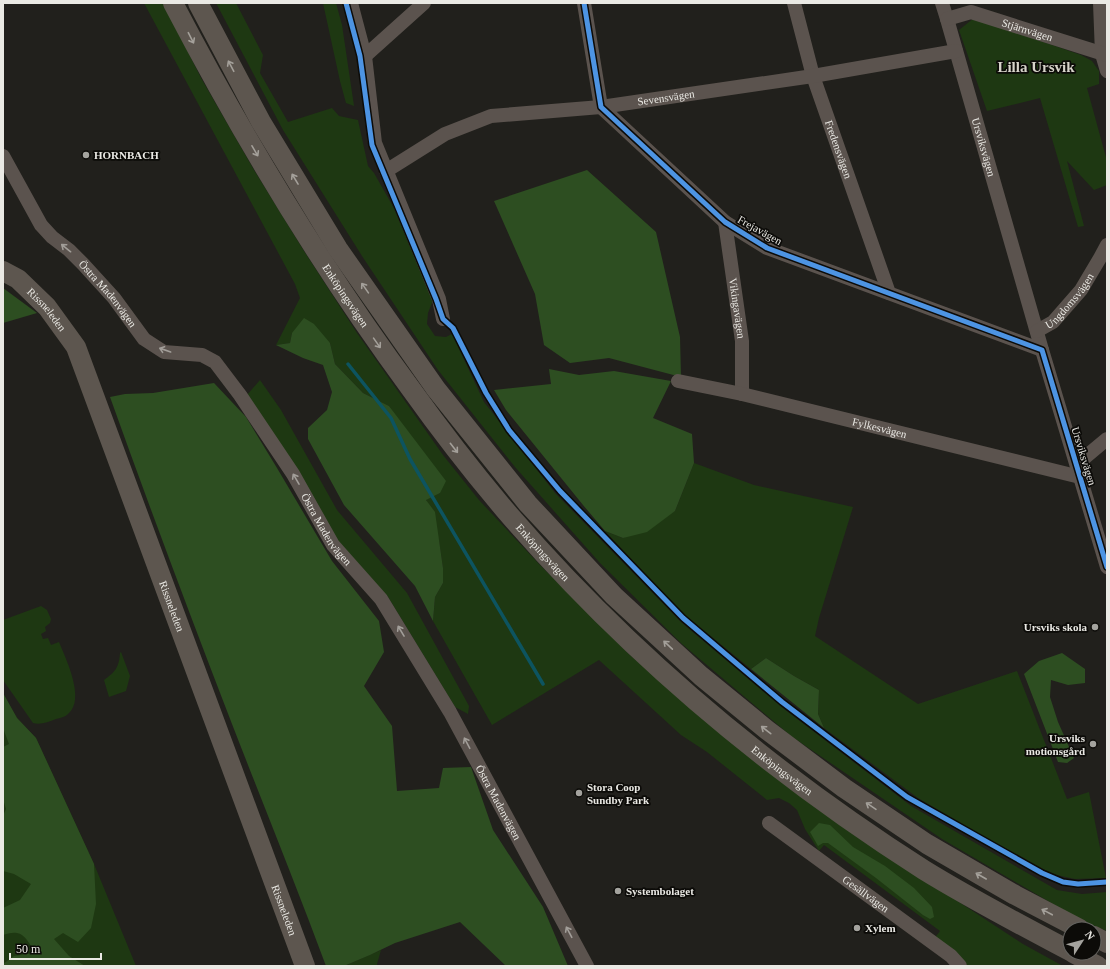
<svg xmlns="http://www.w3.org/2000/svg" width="1110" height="969" viewBox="0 0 1110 969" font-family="'Times New Roman',serif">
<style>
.green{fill:#1e3812}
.forest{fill:#2d4e21}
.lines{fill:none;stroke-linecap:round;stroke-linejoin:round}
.stream{stroke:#0d5460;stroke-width:3.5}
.street{stroke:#5b534e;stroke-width:14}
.secondary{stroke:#5d564f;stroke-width:20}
.cycleway-casing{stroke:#0c0b08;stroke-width:8}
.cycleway{stroke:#4d94e3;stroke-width:5}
.oneway{stroke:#a4a09a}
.oneway2{stroke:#a29e99}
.poi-dot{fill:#a4a39e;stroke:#0c0b08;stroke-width:1.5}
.labels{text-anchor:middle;stroke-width:3.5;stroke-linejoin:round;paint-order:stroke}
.street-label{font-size:11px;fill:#eae9e4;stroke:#0c0b08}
.poi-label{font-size:11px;font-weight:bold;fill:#eae9e4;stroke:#0c0b08;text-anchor:start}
.district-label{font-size:15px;font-weight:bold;fill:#d7d4ca;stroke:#0c0b08}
</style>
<rect width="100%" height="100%" fill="#21201c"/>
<g class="green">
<path d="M 144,3 L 164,4 L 201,78 L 254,170 L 304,251 L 357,333 L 443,455 L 479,500 L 539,564 L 630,655 L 711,725 L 817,809 L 1023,944 L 1063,966 L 967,966 L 961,958 L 934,939 L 940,931 L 824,845 L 819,851 L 805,829 L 797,810 L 789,803 L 779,798 L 767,800 L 707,752 L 681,735 L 599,660 L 492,725 L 433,621 L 435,597 L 443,583 L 443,568 L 439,541 L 426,499 L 440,493 L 389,406 L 363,393 L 335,364 L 330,343 L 292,333 L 290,343 L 276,345 L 300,298 L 295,284 Z"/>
<path d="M 216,3 L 236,3 L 263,55 L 260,73 L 288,122 L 332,108 L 339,116 L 358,120 L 368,166 L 374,173 L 395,210 L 433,300 L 428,313 L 427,324 L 435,336 L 446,337 L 452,334 L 484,402 L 555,493 L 682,623 L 783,708 L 911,806 L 1057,890 L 1082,894 L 1107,892 L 1107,931 L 1082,921 L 942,839 L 791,736 L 682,644 L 600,563 L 515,467 L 438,370 L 362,256 L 283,130 Z"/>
<path d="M 323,3 L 336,3 L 342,25 L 354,106 L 346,103 L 340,81 Z"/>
<path d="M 974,18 L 1081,55 L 1092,61 L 1099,71 L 1099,84 L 1087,88 L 1107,161 L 1107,185 L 1094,190 L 1067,161 L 1084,226 L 1078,227 L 1040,98 L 987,111 L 959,30 Z"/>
<path d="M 260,380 L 281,410 L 337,510 L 407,593 L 469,706 L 468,714 L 455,707 L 388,597 L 338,542 L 247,395 Z"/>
<path d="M 694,463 L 754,485 L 853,507 L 819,618 L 815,636 L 918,704 L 1017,671 L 1067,799 L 1089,792 L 1106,878 L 1075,879 L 1052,874 L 981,835 L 918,798 L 824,728 L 818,714 L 819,690 L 794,676 L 766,658 L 751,669 L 686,616 L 646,575 L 605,531 L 623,538 L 675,511 Z"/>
<path d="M 41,606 L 47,610 L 51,619 L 50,623 L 45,627 L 46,631 L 41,634 L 43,639 L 48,638 L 51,645 L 59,642 C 66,659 86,700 68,714 C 65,717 60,718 56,719 C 48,722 41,725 33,723 L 3,680 L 3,620 Z"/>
<path d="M 121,652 L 130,676 L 126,691 L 109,697 L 104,680 C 115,672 119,668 120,653 Z"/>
<path d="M 3,693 L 17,718 L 36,738 L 94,864 L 136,966 L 3,966 Z"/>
<path d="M 381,950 L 377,964 L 377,966 L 344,966 Z"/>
</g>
<g class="forest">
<path d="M 587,170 L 656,232 L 680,337 L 681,377 L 609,358 L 570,363 L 544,345 L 535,294 L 494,201 Z"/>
<path d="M 3,288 L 37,313 L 3,323 Z"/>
<path d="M 304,318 L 314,324 L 330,343 L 335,364 L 363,393 L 389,406 L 446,481 L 440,493 L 426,500 L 435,512 L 443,568 L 443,583 L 435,597 L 433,621 L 415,586 L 344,505 L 308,439 L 308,428 L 327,410 L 332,392 L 323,365 L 303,358 L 276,345 L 290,343 L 292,333 Z"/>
<path d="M 549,369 L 579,375 L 614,371 L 671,381 L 653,418 L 692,434 L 694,463 L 675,511 L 647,532 L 623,538 L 605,531 L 583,505 L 506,410 L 494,390 L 551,384 Z"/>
<path d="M 214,383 L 246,417 L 277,468 L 332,561 L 379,621 L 384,652 L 364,686 L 392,726 L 397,791 L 439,788 L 443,768 L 471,767 L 493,830 L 543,907 L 568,966 L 506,966 L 460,922 L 395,943 L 370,955 L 344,966 L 326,966 C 296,885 263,804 232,724 C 190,615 149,506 110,397 L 125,394 L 153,393 Z"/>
<path d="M 1062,653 L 1085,669 L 1085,683 L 1068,685 L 1051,680 L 1050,697 L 1058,722 L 1074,758 L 1067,763 L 1058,762 L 1024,674 L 1039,661 Z"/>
<path d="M 766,658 L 794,676 L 819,690 L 818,714 L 824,728 L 751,669 Z"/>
<path d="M 3,693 L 17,718 L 36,738 L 94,864 L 96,904 L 91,928 L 78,942 L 63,933 L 54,939 L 69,956 L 85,966 L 3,966 L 3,964 L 14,956 L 34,953 C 31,945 25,934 17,933 C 12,932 7,934 3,935 L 3,908 L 20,900 L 31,884 L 14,874 L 3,871 L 3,816 L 6,809 L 3,799 L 3,747 L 9,744 L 3,728 Z"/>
<path d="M 819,823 L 830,825 L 853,847 L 885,866 L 914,888 L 932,907 L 934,917 L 930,919 L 923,915 L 876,878 L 828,843 L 823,843 L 818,846 L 810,832 Z"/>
</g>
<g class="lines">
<path class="stream" d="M 348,364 L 391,418 L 410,459 L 543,684"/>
<g class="street">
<path d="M 351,3 L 365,56 L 375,143 L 439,299 L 443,319"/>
<path d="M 584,3 L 601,107 L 725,222 L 767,248 L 1042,350"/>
<path id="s1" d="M 794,3 L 813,76 L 889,293"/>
<path id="s2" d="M 942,3 L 947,19 L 1042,350 L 1107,567"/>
<path d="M 1100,3 L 1102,54 L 1107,71"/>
<path id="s3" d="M 947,19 L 971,12 L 1107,55"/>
<path d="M 365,56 L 424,3"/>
<path id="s4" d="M 3,156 L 41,225 L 52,237 L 69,250 L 83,264 L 114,298 L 144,339 L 164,352 L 202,355 L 215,362 L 240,395 L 293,474 L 333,545 L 381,599 L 450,712 L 587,966"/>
<path id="s5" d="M 386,171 L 445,134 L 491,116 L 601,107 L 813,76 L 956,51"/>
<path id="s6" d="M 725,222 L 742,341 L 742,394"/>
<path id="s7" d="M 1037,331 L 1053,322 L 1081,290 L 1100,258 L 1107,245"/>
<path id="s8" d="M 678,381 L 742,394 L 1080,477"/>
<path d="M 1077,464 L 1107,439"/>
<path id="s9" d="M 769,823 L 951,956 L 960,966"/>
</g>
<g class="secondary">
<path id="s10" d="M 173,3 C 243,137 321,267 411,389 C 441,431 472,471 505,510 C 625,650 769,771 924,870 C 971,899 1021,925 1070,951"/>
<path d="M 198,3 L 261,122 L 338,249 L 436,389 L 528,504 L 614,596 L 701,676 L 767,730 L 844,788 L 927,844 L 1015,895 L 1080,929"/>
<path id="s11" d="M 3,271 L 18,279 L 47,307 L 76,347 L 305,966"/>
<path d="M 1094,936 L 1107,943"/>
<path d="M 1073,953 L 1098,966"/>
</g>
<g class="cycleway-casing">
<g id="cycleway">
<path d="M 346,3 L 360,56 L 372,145 L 436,299 L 443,319 L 453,328 L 486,393 L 509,430 L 560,491 L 683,618 L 782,702 L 907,797 L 1042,873 L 1063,882 L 1078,884 L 1107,882"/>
<path d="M 584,3 L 601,107 L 725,222 L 767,248 L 1042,350 L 1107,567"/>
</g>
</g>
<use href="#cycleway" class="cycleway"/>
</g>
<defs><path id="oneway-shaft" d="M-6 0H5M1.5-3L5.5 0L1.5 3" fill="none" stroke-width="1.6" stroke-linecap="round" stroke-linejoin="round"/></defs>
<g class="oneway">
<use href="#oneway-shaft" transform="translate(191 38) rotate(63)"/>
<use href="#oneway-shaft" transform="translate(231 66) rotate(-118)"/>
<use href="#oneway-shaft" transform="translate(255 151) rotate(60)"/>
<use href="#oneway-shaft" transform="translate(295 179) rotate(-121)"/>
<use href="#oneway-shaft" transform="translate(365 288) rotate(-125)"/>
<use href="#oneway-shaft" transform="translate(377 343) rotate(55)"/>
<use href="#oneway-shaft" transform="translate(454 448) rotate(52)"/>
<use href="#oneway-shaft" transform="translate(668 645) rotate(-137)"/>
<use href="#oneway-shaft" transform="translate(766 730) rotate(-142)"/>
<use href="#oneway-shaft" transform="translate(871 806) rotate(-146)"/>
<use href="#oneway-shaft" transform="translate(981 876) rotate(-150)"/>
<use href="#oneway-shaft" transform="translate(1047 912) rotate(-152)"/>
</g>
<g class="oneway2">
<use href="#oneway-shaft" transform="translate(66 248) rotate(-141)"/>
<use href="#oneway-shaft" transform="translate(165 350) rotate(-161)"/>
<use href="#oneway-shaft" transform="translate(296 479) rotate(-120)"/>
<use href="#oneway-shaft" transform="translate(401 631) rotate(-121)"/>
<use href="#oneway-shaft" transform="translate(467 743) rotate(-118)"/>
<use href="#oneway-shaft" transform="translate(569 932) rotate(-118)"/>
</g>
<g class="poi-dot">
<circle cx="86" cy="155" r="4"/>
<circle cx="1095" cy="627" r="4"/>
<circle cx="1093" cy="744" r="4"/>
<circle cx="579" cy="793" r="4"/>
<circle cx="618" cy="891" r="4"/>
<circle cx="857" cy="928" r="4"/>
</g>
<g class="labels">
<g class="street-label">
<text dy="4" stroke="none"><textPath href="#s3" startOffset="84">Stjärnvägen</textPath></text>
<text dy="4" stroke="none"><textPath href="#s5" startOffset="295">Sevensvägen</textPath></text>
<text dy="4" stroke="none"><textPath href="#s2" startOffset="150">Ursviksvägen</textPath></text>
<text dy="4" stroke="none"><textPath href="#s1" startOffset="153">Fredensvägen</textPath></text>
<text transform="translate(760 230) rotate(29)" y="4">Frejavägen</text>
<text dy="4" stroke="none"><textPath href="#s4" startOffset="175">Östra Madenvägen</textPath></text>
<text dy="4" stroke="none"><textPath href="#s10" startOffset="340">Enköpingsvägen</textPath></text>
<text dy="4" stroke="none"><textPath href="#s7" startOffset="45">Ungdomsvägen</textPath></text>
<text dy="4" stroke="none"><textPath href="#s6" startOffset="87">Vikingavägen</textPath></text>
<text dy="4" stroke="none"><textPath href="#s11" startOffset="59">Rissneleden</textPath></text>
<text dy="4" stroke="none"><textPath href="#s8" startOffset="207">Fylkesvägen</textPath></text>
<text transform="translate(1084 456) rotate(73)" y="4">Ursviksvägen</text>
<text dy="4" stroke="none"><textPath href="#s4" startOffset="511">Östra Madenvägen</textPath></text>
<text dy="4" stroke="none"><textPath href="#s10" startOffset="664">Enköpingsvägen</textPath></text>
<text dy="4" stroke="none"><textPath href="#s11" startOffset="383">Rissneleden</textPath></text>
<text dy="4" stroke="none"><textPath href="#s10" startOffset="988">Enköpingsvägen</textPath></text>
<text dy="4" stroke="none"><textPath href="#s4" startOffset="835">Östra Madenvägen</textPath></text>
<text dy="4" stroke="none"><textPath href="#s9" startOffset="120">Gesällvägen</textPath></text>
<text dy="4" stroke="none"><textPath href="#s11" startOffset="707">Rissneleden</textPath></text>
</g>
<g class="poi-label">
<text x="94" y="159">HORNBACH</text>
<text x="1087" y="631" text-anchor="end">Ursviks skola</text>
<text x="1085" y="742" text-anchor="end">Ursviks<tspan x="1085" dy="13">motionsgård</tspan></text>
<text x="587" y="791">Stora Coop<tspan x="587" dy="13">Sundby Park</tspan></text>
<text x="626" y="895">Systembolaget</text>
<text x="865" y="932">Xylem</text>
</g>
<g class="district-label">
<text x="1036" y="72">Lilla Ursvik</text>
</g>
</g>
<rect width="1110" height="969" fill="none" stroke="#eae9e4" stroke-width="8"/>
<g transform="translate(1082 941) rotate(54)"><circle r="19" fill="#0c0b08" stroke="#656460"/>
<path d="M0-3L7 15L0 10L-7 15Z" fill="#a4a39e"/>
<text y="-6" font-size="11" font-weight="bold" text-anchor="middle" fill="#eae9e4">N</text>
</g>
<path d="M10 953v6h91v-6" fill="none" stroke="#eae9e4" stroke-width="2"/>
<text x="16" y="953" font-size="12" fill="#eae9e4" stroke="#0c0b08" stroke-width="3" paint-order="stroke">50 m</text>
</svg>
